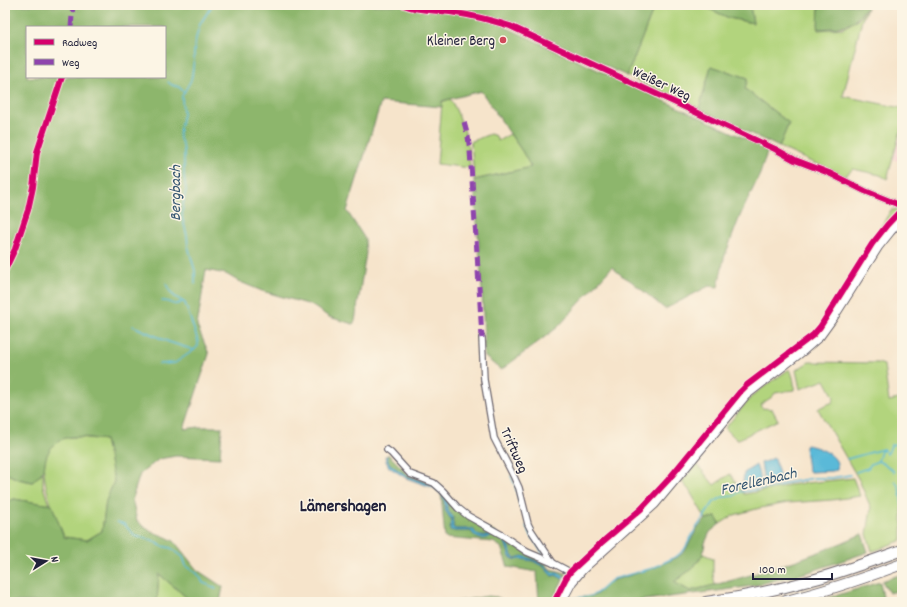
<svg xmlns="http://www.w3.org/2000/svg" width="907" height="607" viewBox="0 0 907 607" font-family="Dekko,sans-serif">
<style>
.built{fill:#f7d0d0}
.green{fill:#b2d47d;stroke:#6a7b5c}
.forest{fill:#8db66c;stroke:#586c54;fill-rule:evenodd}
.water{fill:#5ab9d8;stroke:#3e6e8a}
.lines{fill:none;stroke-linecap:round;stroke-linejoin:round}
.stream{stroke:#5ab9d8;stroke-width:1.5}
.minor-casing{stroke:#6c666d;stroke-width:8}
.secondary-casing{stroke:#6c666d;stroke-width:10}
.motorway-casing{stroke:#6c666d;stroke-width:12}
.minor{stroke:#fff;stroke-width:5.5}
.secondary{stroke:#fff;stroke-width:8}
.motorway{stroke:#fff;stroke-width:10}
.quiet{stroke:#8e44ad;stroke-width:5;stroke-dasharray:10 5;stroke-linecap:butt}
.cycleway-casing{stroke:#fcf5e5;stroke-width:8}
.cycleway{stroke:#d6006c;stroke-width:6}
.poi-dot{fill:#d1495b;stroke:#fcf5e5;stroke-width:1.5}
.labels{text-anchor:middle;stroke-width:3;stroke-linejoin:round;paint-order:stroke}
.poi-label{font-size:15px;fill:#22223b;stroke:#fcf5e5;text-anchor:end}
.street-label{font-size:15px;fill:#22223b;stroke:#fcf5e5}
.water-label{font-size:16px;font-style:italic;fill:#365772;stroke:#fcf5e5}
.quarter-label{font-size:17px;font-weight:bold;fill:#22223b;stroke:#fcf5e5}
</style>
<rect width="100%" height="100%" fill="#fcf5e5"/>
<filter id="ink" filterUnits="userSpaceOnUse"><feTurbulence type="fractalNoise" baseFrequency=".025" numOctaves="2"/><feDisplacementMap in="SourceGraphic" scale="8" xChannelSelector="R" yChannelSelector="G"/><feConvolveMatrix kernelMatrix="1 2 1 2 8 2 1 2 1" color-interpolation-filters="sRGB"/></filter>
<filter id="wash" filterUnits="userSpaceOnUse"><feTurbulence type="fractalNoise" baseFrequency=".012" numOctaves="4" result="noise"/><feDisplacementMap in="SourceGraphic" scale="16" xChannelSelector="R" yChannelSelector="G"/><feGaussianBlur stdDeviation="0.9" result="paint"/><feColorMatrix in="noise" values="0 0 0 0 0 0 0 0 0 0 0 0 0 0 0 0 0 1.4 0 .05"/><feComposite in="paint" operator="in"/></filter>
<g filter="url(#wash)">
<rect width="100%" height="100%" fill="#f6e4cb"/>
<path class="built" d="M 902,126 L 902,163 L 893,159 Z"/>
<g class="green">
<path d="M 655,5 L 701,5 L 729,18 L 753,23 L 750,5 L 819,5 L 818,30 L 843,28 L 859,19 L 867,8 L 862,20 L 843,96 L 902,108 L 902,126 L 887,179 L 880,175 L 853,169 L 844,177 L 779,147 L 789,123 L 745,89 L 748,78 L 711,66 L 699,109 L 627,76 Z"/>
<path d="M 450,99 C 454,105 457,112 460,119 C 467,134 469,151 470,168 L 437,164 L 442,102 Z"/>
<path d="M 490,134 L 496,136 L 498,141 L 510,134 L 522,151 L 531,167 L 474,180 L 472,152 L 470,142 Z"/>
<path d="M 900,209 L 873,240 L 891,210 Z"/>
<path d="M 809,362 L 878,363 L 884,365 L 889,401 L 899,399 L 900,406 L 902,406 L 902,540 C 898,542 893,543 889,545 C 883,547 879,550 872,551 L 867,534 L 871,508 L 859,480 L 818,409 L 821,407 L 833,402 L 834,397 L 825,380 L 800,389 L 796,370 Z"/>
<path d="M 788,370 L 790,370 C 793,375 795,384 794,390 L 775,393 L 772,397 L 760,405 L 762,408 L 772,409 L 778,420 L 737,440 L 725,428 L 753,395 Z"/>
<path d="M 78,437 L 105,440 L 110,461 L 114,481 L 106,501 L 102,531 L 87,540 L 64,537 C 54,512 26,455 62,439 C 66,437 73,437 78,437 Z"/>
<path d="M 696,463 L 714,485 L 730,474 L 744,494 L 779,488 L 788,485 L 853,478 L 860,496 L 832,500 L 788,503 L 760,508 L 734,515 L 720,524 L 716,517 L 706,519 L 689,490 L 682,482 Z"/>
<path d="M 43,472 L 43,486 L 49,505 L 14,499 L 5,503 L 5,489 L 6,489 L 5,473 L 18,479 L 32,482 Z"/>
<path d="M 703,554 L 713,558 L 713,574 L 715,585 L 690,591 L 674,582 L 693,568 Z"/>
<path d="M 159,574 L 192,602 L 157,602 Z"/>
</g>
<g class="forest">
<path d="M 5,5 L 655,5 L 627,76 L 508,21 L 505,27 L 768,149 L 760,174 L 740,216 L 724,258 L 718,287 L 709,286 L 665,309 L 631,281 L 621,275 L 612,267 L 558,327 L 501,370 L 484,356 C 484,298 478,239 474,180 L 531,167 L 522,151 L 481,91 L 442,101 L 442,107 L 381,102 L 347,211 L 365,239 L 366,253 L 355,321 L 353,324 L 329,317 L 311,305 L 262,291 L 238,281 L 226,274 L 206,270 L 197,326 L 209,354 L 184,429 L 199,427 L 222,427 L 220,458 L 176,456 L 159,459 L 140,474 L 132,499 L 137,521 L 150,531 L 166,537 L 174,541 L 197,570 L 223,587 L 220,602 L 192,602 L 159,574 L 157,602 L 5,602 L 5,503 L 14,499 L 52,505 L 64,537 L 87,540 L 102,531 L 106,501 L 114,481 L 110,461 L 105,440 C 87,438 65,431 52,447 C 46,454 45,461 44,470 L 33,482 L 18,479 L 5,473 ZM 27,27 L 165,27 L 165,77 L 27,77 Z"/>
<path d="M 701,5 L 750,5 L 753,23 L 729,18 Z"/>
<path d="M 819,5 L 869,5 C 864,8 862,14 858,18 C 847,28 832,28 818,29 Z"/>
<path d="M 711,66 L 748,78 L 745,89 L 789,123 L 779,147 L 699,109 Z"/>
<path d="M 388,454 L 409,475 L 432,484 L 441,490 L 456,508 L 464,515 L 501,536 L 527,553 L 545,562 L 550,569 L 566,573 L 567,575 L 565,577 L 557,572 L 553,574 C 550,571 548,569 546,566 C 538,559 525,556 515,558 C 504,550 513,540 494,533 C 483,537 479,539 473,529 L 456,529 L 453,528 L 453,517 L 447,510 L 447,499 L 442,493 L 435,486 L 407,476 L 391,465 L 388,461 L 387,456 Z"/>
<path d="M 441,494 L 444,499 L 445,510 L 451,519 L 451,530 L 455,531 L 471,531 C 478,541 483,539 493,535 L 500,538 L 505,542 L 510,557 L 514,559 L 522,559 L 533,561 L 544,567 L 552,576 L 556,575 L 563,579 L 552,602 L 539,602 L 537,572 L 508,567 L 501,547 L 493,542 L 445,538 Z"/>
<path d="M 716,517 L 720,524 L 710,532 L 705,543 L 703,554 L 693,568 L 674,582 L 690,591 C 749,577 807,559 862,534 L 868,552 L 809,572 L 752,586 L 725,590 L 628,602 L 571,602 L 573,598 L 593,596 L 597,594 L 608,583 L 614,580 L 654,568 L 678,557 L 685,551 L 697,529 L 706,519 Z"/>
<path d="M 902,574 L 902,590 L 889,593 L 882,581 Z"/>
<path d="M 880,582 L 883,597 L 877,602 L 812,602 L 838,595 Z"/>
<path d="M 488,596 L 497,597 L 507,602 L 453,602 Z"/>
</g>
<g class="water">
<path d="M 807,445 C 818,447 841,455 837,470 L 832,471 L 810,472 L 808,469 L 805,448 L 805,446 Z"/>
<path d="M 385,456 L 387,456 L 388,461 L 391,465 L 407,476 L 435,486 L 442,493 L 447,499 L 447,510 L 453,517 L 453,528 L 456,529 L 473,529 C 479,539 483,537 494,533 L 501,536 L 507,542 L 512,556 L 515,558 L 523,556 L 534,560 L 545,565 L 553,573 L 557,572 L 565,577 L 563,579 L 556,575 L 552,576 L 544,567 L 533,561 L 522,559 L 514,559 L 510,557 L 505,542 L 500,538 L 493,535 C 483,540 478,541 471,531 L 455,531 L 450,530 L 451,519 L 445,510 L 444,499 L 441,494 L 434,488 L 406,478 L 389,467 L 386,461 Z"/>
<path d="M 774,458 L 775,459 L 781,482 L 765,484 L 764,483 L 761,463 Z"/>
<path d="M 756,465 L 761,480 L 760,482 L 745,486 L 743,482 L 744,473 Z"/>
</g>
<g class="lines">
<g class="stream">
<path d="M 5,73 L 9,74"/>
<path d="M 168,82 L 172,85 L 179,87 L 184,92"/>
<path d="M 195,284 L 195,271 L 188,246 L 187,235 L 182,217 L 183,205 L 186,190 L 184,176 L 184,152 L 183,145 L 180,139 L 179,133 L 183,114 L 182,96 L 191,80 L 192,75 L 194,59 L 194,53 L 196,38 L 200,24 L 211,7"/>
<path d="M 162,301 C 172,300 171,308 182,302"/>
<path d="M 133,326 L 169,342 L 194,350"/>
<path d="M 159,364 L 175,363 L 194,350 L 198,346 L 198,341 L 185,303 C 174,296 171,296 166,283"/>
<path d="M 847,459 L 883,449 L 884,450"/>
<path d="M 878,461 C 884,464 891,467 894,472"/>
<path d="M 856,472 L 868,468 L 871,464 L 878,461 L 881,451 L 884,450 L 887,454 L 889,451 L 891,445 L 900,443 L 902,441"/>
<path d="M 511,476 L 515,485 L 521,509"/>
<path d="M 895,481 L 899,487 L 902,504"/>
<path d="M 117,522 L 124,524 L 135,536 L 152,540 L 162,546 L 171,548 L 183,557 L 186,566 C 194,571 199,573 203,583 C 208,584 211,587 216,589"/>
<path d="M 526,526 L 529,532 L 543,554 L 544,556"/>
<path d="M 569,602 L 572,598 C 579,597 589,598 595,594 C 602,590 606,584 613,579 L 653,568 L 677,556 L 684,550 L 696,528 L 704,518 L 705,515 L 714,502 L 723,497 L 734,496 L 739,492 L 777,487 L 786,483 L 814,478 L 831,478 L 850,475"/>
</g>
</g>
</g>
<g filter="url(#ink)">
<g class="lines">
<g class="minor-casing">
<g id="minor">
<path d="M 404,5 C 418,11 435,10 450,12 C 470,15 491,20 510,26 L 775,149 L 795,160 L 829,173 L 865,191 L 902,206"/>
<path d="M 482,338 L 484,380 L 494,438 L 514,477 L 519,488 L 528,524 L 531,530 L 553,563 L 570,572 L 576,576"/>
<path d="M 387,450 L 391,453 L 410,474 L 434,483 L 443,491 L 458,508 L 468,516 L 502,535 L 527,552 L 553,563"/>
</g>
</g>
<g class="secondary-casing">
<path id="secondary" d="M 562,602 L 565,595 L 572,582 L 583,569 L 655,504 L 746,395 L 804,350 L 820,336 L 833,318 L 878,247 L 890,232 L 902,218"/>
</g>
<g class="motorway-casing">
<g id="motorway">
<path d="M 706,602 C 742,597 777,590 812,580 C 842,572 872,561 902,550"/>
<path d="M 782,602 C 823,592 862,579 902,564"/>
</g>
</g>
<use href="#minor" class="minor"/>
<use href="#secondary" class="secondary"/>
<use href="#motorway" class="motorway"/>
<g class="quiet">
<path d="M 71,27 L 73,5"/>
<path d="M 464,122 L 468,137 L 470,151 L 477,253 L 482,338"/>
</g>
<g class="cycleway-casing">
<g id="cycleway">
<path d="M 404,5 C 418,11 435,10 450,12 C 470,15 491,20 510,26 L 775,149 L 795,160 L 829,173 L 865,191 L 902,206"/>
<path d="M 5,270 L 15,249 L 28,210 L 33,187 L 37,152 L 62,77"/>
<path d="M 554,602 L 566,578 L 570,572 L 601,543 L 641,509 L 668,480 L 740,392 L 747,385 L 813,335 L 820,327 L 872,244 L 887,225 L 902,209"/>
</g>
</g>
<use href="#cycleway" class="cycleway"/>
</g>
</g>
<circle class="poi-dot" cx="503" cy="40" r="4"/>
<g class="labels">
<g class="poi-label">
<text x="495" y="45">Kleiner Berg</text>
</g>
<g class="street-label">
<text transform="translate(662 83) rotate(25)" y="5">Weißer Weg</text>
<text transform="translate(515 450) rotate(66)" y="5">Triftweg</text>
</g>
<g class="water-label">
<text transform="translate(174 193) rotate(-90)" y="6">Bergbach</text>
<text transform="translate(758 480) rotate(-13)" y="6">Forellenbach</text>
</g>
<g class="quarter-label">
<text x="343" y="511">Lämershagen</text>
</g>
</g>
<rect width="907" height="607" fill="none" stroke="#fcf5e5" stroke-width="20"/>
<rect x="26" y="26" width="140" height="52" fill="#fcf5e5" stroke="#a5a1a1"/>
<rect x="34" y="39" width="20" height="6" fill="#d6006c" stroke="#a5a1a1"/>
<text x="62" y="46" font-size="12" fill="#22223b">Radweg</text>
<rect x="34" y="59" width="20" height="6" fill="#8e44ad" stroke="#a5a1a1"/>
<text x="62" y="66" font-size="12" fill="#22223b">Weg</text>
<g transform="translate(46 561) rotate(79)" stroke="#fcf5e5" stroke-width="3" paint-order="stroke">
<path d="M0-3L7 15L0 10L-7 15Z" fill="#22223b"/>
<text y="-6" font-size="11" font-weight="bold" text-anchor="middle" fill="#22223b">N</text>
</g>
<path d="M753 573v6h79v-6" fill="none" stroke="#22223b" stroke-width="2"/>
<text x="759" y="573" font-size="12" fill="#22223b" stroke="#fcf5e5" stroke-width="3" paint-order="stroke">100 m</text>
</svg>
